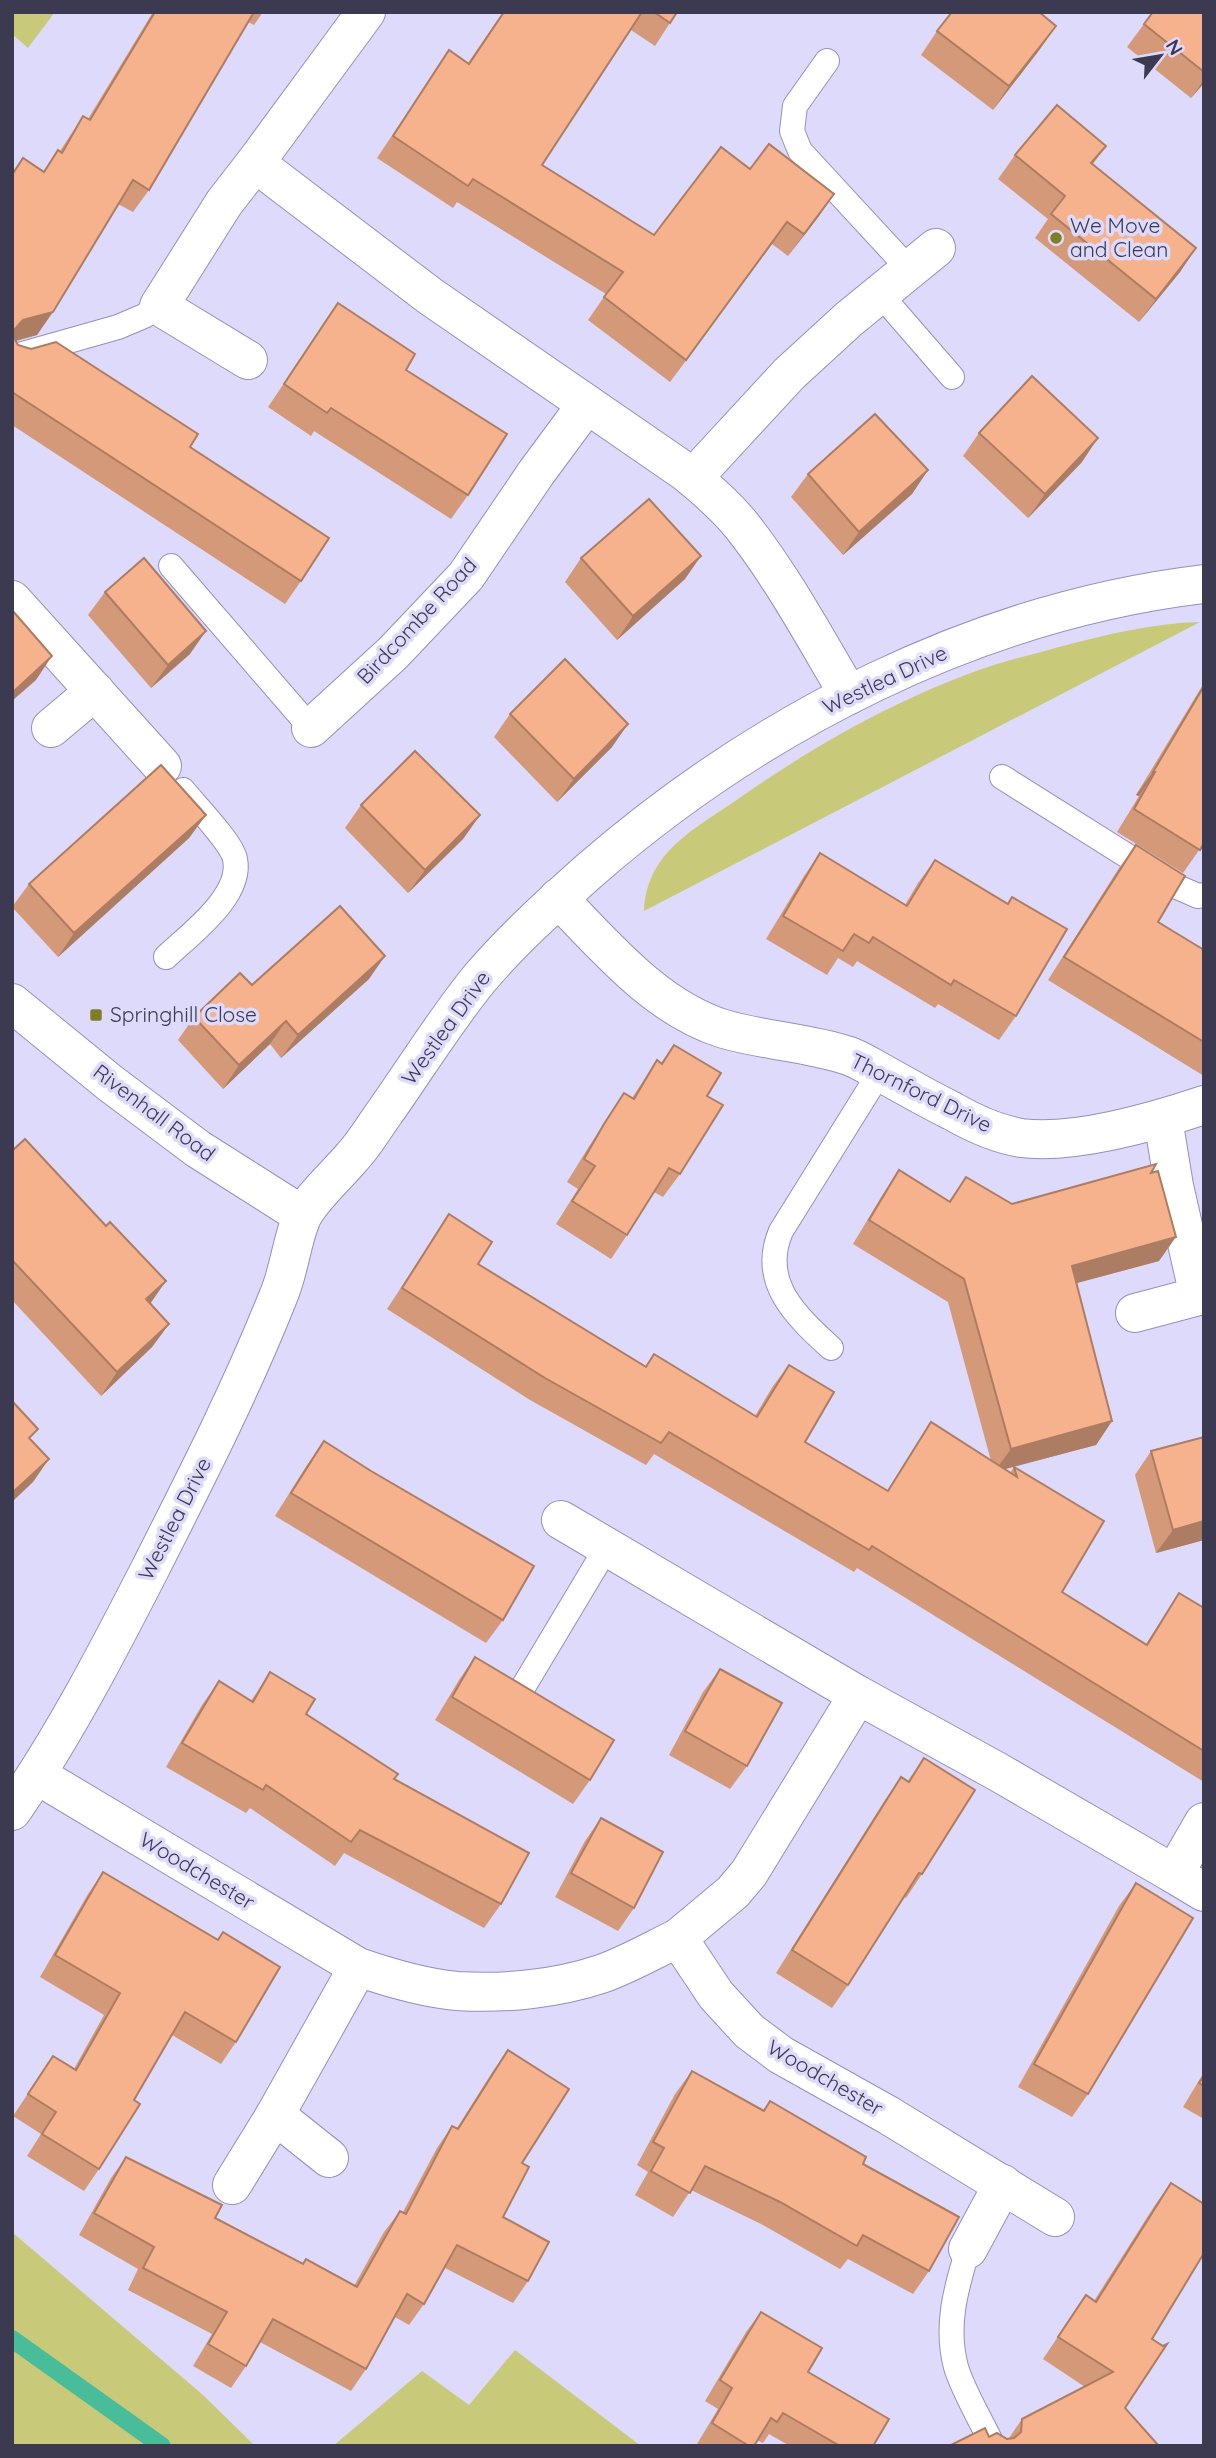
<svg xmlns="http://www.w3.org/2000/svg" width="1216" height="2458" viewBox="0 0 1216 2458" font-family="Quicksand,sans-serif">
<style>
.green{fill:#c9ca79}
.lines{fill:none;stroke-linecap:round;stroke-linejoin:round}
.stream{stroke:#49bd99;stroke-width:18}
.lane-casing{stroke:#958fc3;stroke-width:26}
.street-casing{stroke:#958fc3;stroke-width:40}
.lane{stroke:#fff;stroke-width:24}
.street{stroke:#fff;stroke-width:38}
.wall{fill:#d49979}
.shaded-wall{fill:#ac7d63}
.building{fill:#f6b28d;stroke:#ac7d63;stroke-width:2}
.poi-dot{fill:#7e7e27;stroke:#dddafb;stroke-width:2.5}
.labels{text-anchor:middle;stroke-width:7;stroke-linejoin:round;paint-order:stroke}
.poi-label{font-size:21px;fill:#3c3a50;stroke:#dddafb;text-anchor:start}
.street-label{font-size:21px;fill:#3c3a50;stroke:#dddafb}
</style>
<rect width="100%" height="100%" fill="#dddafb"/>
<g class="green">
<path d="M 12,12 L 55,12 L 28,48 L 12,34 Z"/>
<path d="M 1200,622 L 644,911 C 647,851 695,829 738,799 C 818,743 905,694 997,664 C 1017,658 1038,653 1059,647 C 1105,635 1152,623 1200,622 Z"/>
<path d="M 12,2232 L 203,2395 L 255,2446 L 12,2446 Z"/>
<path d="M 515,2350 L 641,2446 L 333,2446 L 422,2371 L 469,2405 Z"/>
</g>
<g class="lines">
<path class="stream" d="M 12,2339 L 162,2446"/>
<g class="lane-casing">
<g id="lane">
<path d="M 827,61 L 795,106 L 792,131 L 800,151 L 909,269"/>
<path d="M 880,294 L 952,377"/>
<path d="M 12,357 L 118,327 L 144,316 L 159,306"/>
<path d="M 171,566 L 311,728"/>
<path d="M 1002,777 L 1175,886 L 1198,896 L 1204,895"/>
<path d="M 166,957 C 189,935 243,896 235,859 C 232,843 195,805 183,790"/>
<path d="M 831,1348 C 796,1316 759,1282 781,1231 L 880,1072"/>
<path d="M 522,1689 L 607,1547"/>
<path d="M 968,2249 C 956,2288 945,2326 956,2367 C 963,2391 982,2422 993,2446"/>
</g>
</g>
<g class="street-casing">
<g id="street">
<path d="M 366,12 L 255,163 L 430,296 L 684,471 C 704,487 726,506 742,526 C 783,578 815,638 849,695"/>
<path d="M 248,360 L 159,306 L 224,203 L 255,163"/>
<path d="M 693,478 L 789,374 L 849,319 L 936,248"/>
<path d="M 12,600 L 162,766"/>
<path d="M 51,728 L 95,691"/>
<path d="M 311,728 L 393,653 L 466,576 L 536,473 L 587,404"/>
<path d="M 558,898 C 606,947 656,1008 724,1029 C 765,1041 808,1042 849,1056 C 860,1060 871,1067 882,1073 C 905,1086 928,1099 952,1111 C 973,1123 997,1134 1021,1138 C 1075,1145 1153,1122 1204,1105"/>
<path d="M 12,1003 L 110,1083 L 198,1149 L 302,1215"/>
<path d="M 1135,1313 L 1199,1296 L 1174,1186 L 1163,1119"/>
<path d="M 561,1520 L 858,1695 L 998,1772 L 1174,1874 L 1204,1822"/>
<path d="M 37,1775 L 358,1967 C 390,1978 423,1988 457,1991 C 504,1994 556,1989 601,1974 C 627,1965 653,1950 678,1938 L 716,1995 L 749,2031 L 781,2055 L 888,2115 L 1055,2217"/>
<path d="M 12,1811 C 65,1734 108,1651 151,1567 C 196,1478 241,1390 278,1297 C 289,1272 291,1244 301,1219 C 308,1201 339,1173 353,1156 C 365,1143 374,1127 385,1112 C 416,1068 445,1021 479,979 C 512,940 551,905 589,871 C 760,722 977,611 1204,584"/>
<path d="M 1174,1874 L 1204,1892"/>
<path d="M 678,1938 L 733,1892 L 749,1873 L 858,1695"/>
<path d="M 275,2115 L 329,2158"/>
<path d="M 232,2185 L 275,2115 L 358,1967"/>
<path d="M 968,2249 L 1003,2184"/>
</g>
</g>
<use href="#lane" class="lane"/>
<use href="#street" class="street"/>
</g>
<g class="wall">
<path d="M 153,12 L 263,12 L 254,25 L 248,22 L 149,190 L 133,212 L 118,204 L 37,335 L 15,341 L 18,345 L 190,447 L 301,581 L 285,604 L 12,425 L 12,173 L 23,158 L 44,171 L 58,150 L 60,151 L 83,116 L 88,119 Z"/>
<path d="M 503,12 L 677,12 L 655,46 L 631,30 L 542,165 L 654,235 L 750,169 L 819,216 L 788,256 L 772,244 L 670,382 L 588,320 L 606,294 L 457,202 L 453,208 L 377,158 L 449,50 L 468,63 Z"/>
<path d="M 1204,12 L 1204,83 L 1191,98 L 1127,47 L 1144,24 Z"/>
<path d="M 1056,26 L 1040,49 L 993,110 L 921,55 L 937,31 Z"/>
<path d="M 1106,146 L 1093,164 L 1196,248 L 1180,272 L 1139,322 L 1035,238 L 1048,219 L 998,179 L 1015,155 Z"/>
<path d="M 338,303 L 406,370 L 468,495 L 451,519 L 314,431 L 311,436 L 268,407 Z"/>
<path d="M 979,433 L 1082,462 L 1028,518 L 963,456 Z"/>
<path d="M 928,470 L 912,494 L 843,555 L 791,497 L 808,474 Z"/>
<path d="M 581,558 L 685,579 L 617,640 L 565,582 Z"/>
<path d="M 105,592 L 190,654 L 151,688 L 88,615 Z"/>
<path d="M 1204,683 L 1204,843 L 1183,873 L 1117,832 L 1139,796 L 1136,795 Z"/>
<path d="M 510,714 L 612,747 L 557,802 L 494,737 Z"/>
<path d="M 361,805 L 480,815 L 463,839 L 408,893 L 345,828 Z"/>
<path d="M 206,815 L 189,838 L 58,957 L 12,907 L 29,884 Z"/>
<path d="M 1136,845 L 1158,922 L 1204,950 L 1204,1076 L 1048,980 L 1119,868 Z"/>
<path d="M 820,853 L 905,905 L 918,883 L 935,860 L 1007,904 L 1012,897 L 1016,1016 L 999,1040 L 938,1004 L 935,1008 L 857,961 L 853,967 L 838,958 L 827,975 L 766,939 L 804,876 Z"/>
<path d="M 369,979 L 281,1058 L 270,1044 L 223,1089 L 178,1040 L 194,1017 L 252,985 Z"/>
<path d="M 674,1045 L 707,1096 L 680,1174 L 663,1197 L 654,1192 L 627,1235 L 611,1259 L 556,1224 L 578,1189 L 567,1182 L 588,1148 L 624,1093 L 632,1098 L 657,1060 L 661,1063 Z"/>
<path d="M 12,1151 L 169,1324 L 152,1347 L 101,1396 L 12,1300 Z"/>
<path d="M 899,1170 L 949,1201 L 966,1177 L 1012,1204 L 1151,1173 L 1159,1261 L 1076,1283 L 1112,1421 L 1096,1445 L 1004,1469 L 1010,1473 L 1014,1467 L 1062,1592 L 1146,1644 L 1179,1593 L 1204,1646 L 1204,1782 L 857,1568 L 854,1572 L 654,1454 L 646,1465 L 530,1400 L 387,1309 L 449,1214 L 478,1264 L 646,1366 L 654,1354 L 755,1416 L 773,1386 L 789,1365 L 805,1442 L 887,1491 L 931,1422 L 991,1461 L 948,1302 L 853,1244 L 883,1194 Z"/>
<path d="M 324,1441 L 503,1620 L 486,1643 L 275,1516 L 307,1465 Z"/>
<path d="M 1151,1451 L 1204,1540 L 1156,1553 L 1135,1475 Z"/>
<path d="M 475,1657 L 590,1780 L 573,1804 L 435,1720 L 459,1680 Z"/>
<path d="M 720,1669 L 747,1766 L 730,1789 L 669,1755 L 703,1692 Z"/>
<path d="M 270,1672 L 306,1714 L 394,1779 L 501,1904 L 484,1928 L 344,1853 L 335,1866 L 250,1808 L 246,1813 L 166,1767 L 202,1705 L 219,1681 L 251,1701 Z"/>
<path d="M 924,1758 L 922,1874 L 906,1898 L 904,1897 L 848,1985 L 832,2008 L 776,1973 L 885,1800 L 901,1777 L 908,1781 Z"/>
<path d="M 601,1818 L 634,1908 L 618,1931 L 555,1897 L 585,1841 Z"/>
<path d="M 103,1872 L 218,1939 L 223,1932 L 236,2042 L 221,2064 L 172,2035 L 134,2100 L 99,2169 L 84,2191 L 27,2156 L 41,2134 L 13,2116 L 53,2056 L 74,2069 L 104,2015 L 40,1977 L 88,1894 Z"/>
<path d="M 1136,1883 L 1088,2094 L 1072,2117 L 1018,2087 L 1119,1906 Z"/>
<path d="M 508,2050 L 522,2163 L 503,2217 L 528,2281 L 513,2303 L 445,2268 L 424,2304 L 409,2325 L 395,2317 L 366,2369 L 351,2391 L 260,2342 L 246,2366 L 231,2388 L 193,2366 L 212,2334 L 128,2290 L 138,2269 L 79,2235 L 111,2178 L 126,2157 L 215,2218 L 303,2264 L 306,2259 L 354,2286 L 384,2232 L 400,2211 L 403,2212 L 437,2148 L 452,2126 L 457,2128 L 493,2071 Z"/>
<path d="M 692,2071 L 763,2110 L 770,2101 L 863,2164 L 929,2271 L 913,2294 L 848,2259 L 840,2269 L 763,2225 L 691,2190 L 673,2217 L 635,2195 L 648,2172 L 637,2165 L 675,2094 Z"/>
<path d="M 1204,2072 L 1204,2119 L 1183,2107 Z"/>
<path d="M 1171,2183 L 1152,2339 L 1125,2408 L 1159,2446 L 949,2446 L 989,2437 L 1009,2438 L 1022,2419 L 1085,2387 L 1043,2359 L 1086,2295 L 1094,2301 L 1155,2205 Z"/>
<path d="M 761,2312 L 808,2372 L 873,2446 L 790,2446 L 769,2434 L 763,2443 L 757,2440 L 754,2446 L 701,2446 L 697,2444 L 718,2409 L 705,2401 L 746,2332 Z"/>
</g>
<g class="shaded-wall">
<path d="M 1056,26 L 1040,49 L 993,110 L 1009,86 Z"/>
<path d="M 1204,80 L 1204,83 L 1191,98 Z"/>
<path d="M 834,194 L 819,216 L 788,256 L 804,234 Z"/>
<path d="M 787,222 L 772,244 L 670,382 L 686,360 Z"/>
<path d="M 1196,248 L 1180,272 L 1139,322 L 1156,299 Z"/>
<path d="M 53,312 L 37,335 L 12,342 L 12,332 L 23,320 Z"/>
<path d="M 1098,438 L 1082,462 L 1028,518 L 1045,494 Z"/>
<path d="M 928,470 L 912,494 L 843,555 L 859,532 Z"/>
<path d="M 701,556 L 685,579 L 617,640 L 633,616 Z"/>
<path d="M 206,631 L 190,654 L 151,688 L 168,665 Z"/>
<path d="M 52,656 L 36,680 L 12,701 L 12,693 Z"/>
<path d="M 628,724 L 612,747 L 557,802 L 574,779 Z"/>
<path d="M 1153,772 L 1155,772 L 1139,796 L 1136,795 Z"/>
<path d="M 206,815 L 189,838 L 58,957 L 74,933 Z"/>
<path d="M 480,815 L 463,839 L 408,893 L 425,870 Z"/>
<path d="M 385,956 L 369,979 L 281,1058 L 298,1035 Z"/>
<path d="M 286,1021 L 270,1044 L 223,1089 L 239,1065 Z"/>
<path d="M 1176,1237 L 1159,1261 L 1055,1289 L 1072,1266 Z"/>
<path d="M 166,1281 L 150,1304 L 146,1299 Z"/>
<path d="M 169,1324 L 152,1347 L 101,1396 L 117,1372 Z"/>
<path d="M 1112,1421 L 1096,1445 L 994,1472 L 1011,1449 Z"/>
<path d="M 49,1459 L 33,1482 L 12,1502 L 12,1493 Z"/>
<path d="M 1204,1521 L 1204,1540 L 1156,1553 L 1173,1530 Z"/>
</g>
<g class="building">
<path d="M 155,12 L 254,12 L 149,190 L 133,180 L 53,312 L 23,320 L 14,330 L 14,338 L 18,345 L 31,349 L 56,342 L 198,434 L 190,447 L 329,538 L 301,581 L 12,392 L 12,175 L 23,158 L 44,172 L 58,150 L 62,153 L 83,116 L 90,120 Z"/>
<path d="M 504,12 L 642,12 L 542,165 L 654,235 L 721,147 L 750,169 L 769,144 L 834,194 L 804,234 L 787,222 L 686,360 L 604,297 L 623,272 L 473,179 L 468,186 L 393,136 L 449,50 L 469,64 Z"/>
<path d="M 654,12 L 677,12 L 670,23 Z"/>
<path d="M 952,12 L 1039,12 L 1056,26 L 1009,86 L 937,31 Z"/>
<path d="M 1153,12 L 1204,12 L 1204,72 L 1144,24 Z"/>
<path d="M 1057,105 L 1106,146 L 1091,163 L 1196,248 L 1156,299 L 1051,214 L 1065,196 L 1015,155 Z"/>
<path d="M 338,303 L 415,354 L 406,370 L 507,434 L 468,495 L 331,408 L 327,413 L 284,384 Z"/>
<path d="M 1032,376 L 1098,438 L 1045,494 L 979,433 Z"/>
<path d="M 875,414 L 928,470 L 859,532 L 808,474 Z"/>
<path d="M 649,499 L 701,556 L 633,616 L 581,558 Z"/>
<path d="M 144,558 L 206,631 L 168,665 L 105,592 Z"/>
<path d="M 12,610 L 52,656 L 12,693 Z"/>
<path d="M 565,659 L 628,724 L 574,779 L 510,714 Z"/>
<path d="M 1204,686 L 1204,843 L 1200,850 L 1134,809 L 1155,772 L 1153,772 Z"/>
<path d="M 415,751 L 480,815 L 425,870 L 361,805 Z"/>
<path d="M 161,765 L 206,815 L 74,933 L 29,884 Z"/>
<path d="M 1136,845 L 1185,876 L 1158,922 L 1204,950 L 1204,1042 L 1064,957 Z"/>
<path d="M 820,853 L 907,906 L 935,860 L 1008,904 L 1012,897 L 1067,929 L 1016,1016 L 954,980 L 951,985 L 873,937 L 869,943 L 854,934 L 843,951 L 783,916 Z"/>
<path d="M 340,906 L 385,956 L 298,1035 L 286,1021 L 239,1065 L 194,1017 L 240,973 L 252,985 Z"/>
<path d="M 674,1045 L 721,1073 L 707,1096 L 723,1105 L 680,1174 L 669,1168 L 627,1235 L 572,1201 L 595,1166 L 584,1159 L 604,1124 L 624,1093 L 634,1099 L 657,1060 L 662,1064 Z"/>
<path d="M 25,1139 L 106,1226 L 110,1222 L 166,1281 L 146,1299 L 169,1324 L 117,1372 L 12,1260 L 12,1151 Z"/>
<path d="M 1156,1164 L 1151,1173 L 1158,1171 L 1176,1237 L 1072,1266 L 1112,1421 L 1011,1449 L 964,1279 L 869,1220 L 899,1170 L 950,1202 L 966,1177 L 1012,1204 Z"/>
<path d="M 449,1214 L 492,1242 L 478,1264 L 646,1367 L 654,1354 L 757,1417 L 789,1365 L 834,1392 L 805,1442 L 888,1491 L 931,1422 L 1017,1477 L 1014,1467 L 1104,1521 L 1062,1592 L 1147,1645 L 1179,1593 L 1204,1608 L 1204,1751 L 872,1546 L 869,1550 L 669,1432 L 661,1443 L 545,1378 L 402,1288 Z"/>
<path d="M 12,1401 L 38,1429 L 29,1438 L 49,1459 L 12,1493 Z"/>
<path d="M 1204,1437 L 1204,1521 L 1173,1530 L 1151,1451 Z"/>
<path d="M 324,1441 L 371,1471 L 534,1566 L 503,1620 L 291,1493 Z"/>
<path d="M 475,1657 L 614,1740 L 590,1780 L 452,1697 Z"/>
<path d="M 720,1669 L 782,1703 L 747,1766 L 685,1731 Z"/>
<path d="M 270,1672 L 315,1699 L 306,1714 L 398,1774 L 394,1779 L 529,1853 L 501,1904 L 360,1830 L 351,1842 L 266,1785 L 263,1790 L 182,1743 L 219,1681 L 253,1702 Z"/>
<path d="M 924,1758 L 975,1790 L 922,1874 L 919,1873 L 848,1985 L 792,1950 L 901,1777 L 909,1782 Z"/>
<path d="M 601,1818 L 663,1852 L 634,1908 L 571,1873 Z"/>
<path d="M 103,1872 L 218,1940 L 223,1932 L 280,1967 L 236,2042 L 185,2012 L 134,2100 L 140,2104 L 99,2169 L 42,2134 L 56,2112 L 28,2094 L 53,2056 L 76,2070 L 120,1993 L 55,1955 Z"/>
<path d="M 1136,1883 L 1193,1918 L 1088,2094 L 1034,2064 Z"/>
<path d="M 508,2050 L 569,2089 L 522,2163 L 529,2167 L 503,2217 L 549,2242 L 528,2281 L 457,2245 L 424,2304 L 407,2294 L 366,2369 L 273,2319 L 246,2366 L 208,2344 L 227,2312 L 143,2268 L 154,2247 L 94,2213 L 126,2157 L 222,2205 L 215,2218 L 303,2264 L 306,2259 L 357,2287 L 400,2211 L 406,2214 L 452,2126 L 458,2129 Z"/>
<path d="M 692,2071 L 764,2111 L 770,2101 L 866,2157 L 863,2164 L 959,2217 L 929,2271 L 863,2235 L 857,2246 L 780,2202 L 705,2166 L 690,2193 L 651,2171 L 664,2148 L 653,2142 Z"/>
<path d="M 1204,2076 L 1204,2086 L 1199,2083 Z"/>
<path d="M 1171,2183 L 1204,2204 L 1204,2253 L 1152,2339 L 1163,2346 L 1167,2344 L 1125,2408 L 1159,2446 L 949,2446 L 985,2428 L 989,2437 L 997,2433 L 1007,2439 L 1014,2438 L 1021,2432 L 1022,2419 L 1113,2372 L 1058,2337 L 1086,2295 L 1096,2302 Z"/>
<path d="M 761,2312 L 822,2348 L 808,2372 L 889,2419 L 873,2446 L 840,2446 L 783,2413 L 777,2422 L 771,2418 L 754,2446 L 749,2446 L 712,2423 L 732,2388 L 720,2380 Z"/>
</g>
<g class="poi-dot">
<circle cx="1056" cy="238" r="7"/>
<rect x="89" y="1008" width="14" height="14" rx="3.5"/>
</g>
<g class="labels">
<g class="poi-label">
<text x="1070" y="233">We Move<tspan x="1070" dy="24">and Clean</tspan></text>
<text x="110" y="1022">Springhill Close</text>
</g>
<g class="street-label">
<text transform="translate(417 621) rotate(-47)" y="7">Birdcombe Road</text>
<text transform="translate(885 680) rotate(-25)" y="7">Westlea Drive</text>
<text transform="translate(446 1028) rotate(-54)" y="7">Westlea Drive</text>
<text transform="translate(921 1093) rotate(26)" y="7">Thornford Drive</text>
<text transform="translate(154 1113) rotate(37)" y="7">Rivenhall Road</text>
<text transform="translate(175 1519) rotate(-63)" y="7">Westlea Drive</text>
<text transform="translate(197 1871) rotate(31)" y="7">Woodchester</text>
<text transform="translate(825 2078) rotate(30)" y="7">Woodchester</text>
</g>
</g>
<rect width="1216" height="2458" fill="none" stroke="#3c3a50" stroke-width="28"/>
<g transform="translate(1160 56) rotate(59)" stroke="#dddafb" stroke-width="5" paint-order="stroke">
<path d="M0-5L12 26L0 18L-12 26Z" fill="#3c3a50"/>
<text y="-10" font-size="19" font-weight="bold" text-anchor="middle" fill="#3c3a50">N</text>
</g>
</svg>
